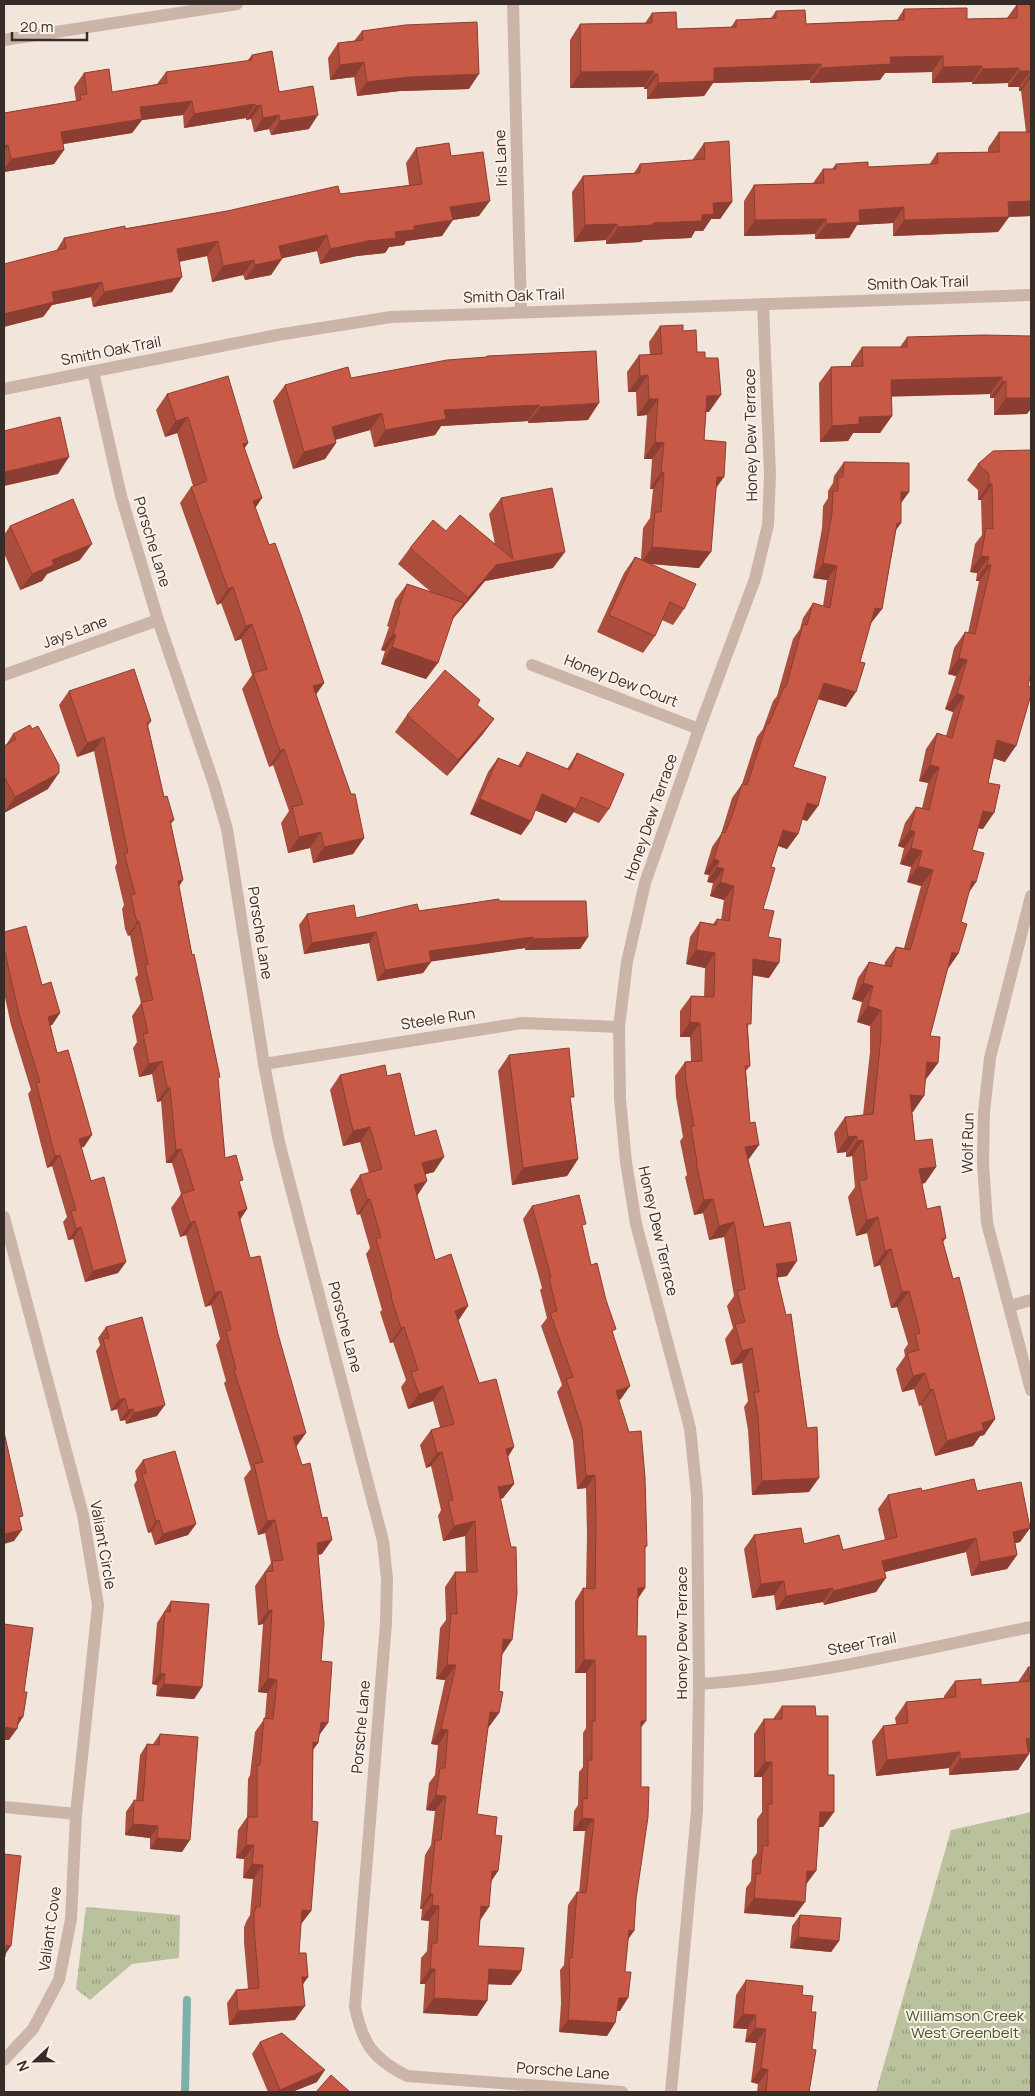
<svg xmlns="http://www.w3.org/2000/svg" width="1035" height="2096" viewBox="0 0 1035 2096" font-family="Manrope,sans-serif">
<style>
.park{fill:url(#park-tufts)}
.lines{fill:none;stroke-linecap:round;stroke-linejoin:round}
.stream{stroke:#7bb0ad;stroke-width:8}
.street{stroke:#cbb5a8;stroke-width:12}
.wall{fill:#ab4d3c}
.shaded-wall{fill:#8b3e31}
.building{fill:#c75946;stroke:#8b3e31}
.labels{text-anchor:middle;stroke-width:4;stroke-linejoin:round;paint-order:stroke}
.street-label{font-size:15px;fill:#382c28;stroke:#faf1e9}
.park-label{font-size:15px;fill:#4a562c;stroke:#faf1e9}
</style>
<defs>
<pattern id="park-tufts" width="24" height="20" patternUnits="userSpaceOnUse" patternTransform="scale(1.25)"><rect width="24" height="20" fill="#b9c29c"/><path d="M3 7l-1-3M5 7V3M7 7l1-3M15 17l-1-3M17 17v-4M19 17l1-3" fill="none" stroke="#979e7f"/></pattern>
</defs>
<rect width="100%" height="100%" fill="#f2e6dc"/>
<g class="park">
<path d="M 1031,1812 L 1031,2092 L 876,2092 L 951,1830 Z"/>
<path d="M 86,1907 L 180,1915 L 179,1958 L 132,1964 L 90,2000 L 76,1989 Z"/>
</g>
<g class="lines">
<path class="stream" d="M 185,2092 L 187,2000"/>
<g class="street">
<path d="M 513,4 L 521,312"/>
<path d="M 4,40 L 237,4"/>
<path d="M 93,371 L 121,496 L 158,620 L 214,784 L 227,829 L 264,1064 L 279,1142 L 383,1541 L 387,1579 L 386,1623 L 355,2007 C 363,2044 372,2058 407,2076 L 622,2092"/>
<path d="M 4,389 L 277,335 L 391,317 L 1031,295"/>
<path d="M 532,665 L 699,729"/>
<path d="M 4,675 L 158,620"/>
<path d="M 1031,896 L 990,1058 L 984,1112 L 983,1162 L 987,1223 L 1031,1390"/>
<path d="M 264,1064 L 522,1023 L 619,1027"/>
<path d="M 4,1217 L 83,1515 L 98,1605 L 76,1814 L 71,1919 L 59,1980 L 33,2029 L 4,2060"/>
<path d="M 1010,1306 L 1031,1300"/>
<path d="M 699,1684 C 811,1677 921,1649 1031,1627"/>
<path d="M 4,1807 L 76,1814"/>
<path d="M 671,2092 L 697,1811 L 699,1684 L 697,1495 L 690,1428 L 636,1224 L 626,1162 L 620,1099 L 619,1027 L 627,962 L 645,883 L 699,729 L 755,579 L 768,525 L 770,474 L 763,304"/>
</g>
</g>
<g class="wall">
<path d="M 1017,4 L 1031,4 L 1031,216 L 1009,217 L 998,232 L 893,236 L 893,223 L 857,225 L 849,238 L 815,239 L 815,234 L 744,236 L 744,201 L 754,185 L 813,183 L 823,169 L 832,169 L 836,164 L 868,167 L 929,165 L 937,153 L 988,152 L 988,148 L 999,132 L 1026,132 L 1021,91 L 1019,91 L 1019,87 L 1008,87 L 1008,83 L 972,84 L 972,82 L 932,83 L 932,72 L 885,73 L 880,80 L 810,83 L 810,80 L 713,83 L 704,96 L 647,99 L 647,89 L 644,89 L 644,87 L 570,88 L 570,40 L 580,24 L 645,23 L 652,13 L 677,29 L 731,27 L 736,20 L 771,18 L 776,11 L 806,24 L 897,20 L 904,9 L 967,19 L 1007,18 Z"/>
<path d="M 362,31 L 469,89 L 400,91 L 357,96 L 354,77 L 330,80 L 328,58 L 338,43 L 354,41 Z"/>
<path d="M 252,55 L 309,129 L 271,135 L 269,129 L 254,132 L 251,119 L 246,120 L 246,118 L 184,128 L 183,115 L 142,120 L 132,133 L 63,144 L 64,150 L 54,164 L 4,172 L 4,113 L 76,101 L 74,87 L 84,73 L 112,92 L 157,84 L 166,72 L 247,61 Z"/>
<path d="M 704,143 L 732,202 L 720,219 L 711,219 L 703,231 L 695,231 L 691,238 L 643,240 L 641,242 L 606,244 L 606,240 L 574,242 L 572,192 L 583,176 L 634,173 L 640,164 L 693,160 L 693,159 Z"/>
<path d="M 416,148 L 451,156 L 479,216 L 452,220 L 442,236 L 406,241 L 404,245 L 389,247 L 385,253 L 357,256 L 320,264 L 317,251 L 282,258 L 271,275 L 245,280 L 243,275 L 212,282 L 207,256 L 179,262 L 172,292 L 93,307 L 91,297 L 52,305 L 43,317 L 56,251 L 64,238 L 340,194 L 409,185 L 406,163 Z"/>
<path d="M 660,326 L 683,331 L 697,352 L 709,412 L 706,412 L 704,440 L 716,489 L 699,568 L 651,564 L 684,609 L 673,625 L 662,620 L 655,636 L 643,653 L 597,632 L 624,573 L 635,557 L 641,559 L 643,528 L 650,518 L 653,489 L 650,489 L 652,459 L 644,459 L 647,415 L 637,416 L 636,392 L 628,392 L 627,372 L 639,355 L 650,355 L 649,342 Z"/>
<path d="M 984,335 L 1027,414 L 994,415 L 994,398 L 990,398 L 990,394 L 891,396 L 892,416 L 880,433 L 853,433 L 848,441 L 820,442 L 819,383 L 831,367 L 851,366 L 851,363 L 862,347 L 900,347 L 907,337 Z"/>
<path d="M 487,356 L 588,420 L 528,423 L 528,421 L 441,426 L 435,435 L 374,447 L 370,430 L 335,440 L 336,443 L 325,459 L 293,469 L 273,401 L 285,385 L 351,378 L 486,358 Z"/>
<path d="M 167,394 L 248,443 L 244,449 L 262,498 L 255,508 L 269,545 L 324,683 L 316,694 L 364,838 L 353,854 L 313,863 L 310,848 L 288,853 L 281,823 L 289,811 L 273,765 L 269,767 L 242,689 L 252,675 L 241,639 L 235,641 L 221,603 L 217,605 L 180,503 L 191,487 L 193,486 L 177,433 L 165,437 L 156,410 Z"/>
<path d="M 993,451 L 1005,762 L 994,758 L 988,783 L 983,829 L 978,828 L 972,850 L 976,882 L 969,892 L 961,922 L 958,954 L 947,970 L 930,1036 L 938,1063 L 926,1079 L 913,1112 L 912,1112 L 915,1141 L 936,1167 L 925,1183 L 922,1184 L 927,1209 L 946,1238 L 943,1242 L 953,1279 L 995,1419 L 984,1435 L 980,1436 L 973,1446 L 935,1456 L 921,1405 L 919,1406 L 914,1389 L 902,1392 L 896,1369 L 905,1356 L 904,1350 L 908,1344 L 897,1307 L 891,1308 L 880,1265 L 874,1267 L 867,1233 L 856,1236 L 848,1197 L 855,1187 L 852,1156 L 846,1157 L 846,1152 L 837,1153 L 834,1133 L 845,1117 L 863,1115 L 870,1052 L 870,1026 L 857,1022 L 862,1002 L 852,999 L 858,978 L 869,962 L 884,966 L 885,962 L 896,947 L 904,948 L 921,886 L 907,882 L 911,867 L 900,864 L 904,848 L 898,846 L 905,823 L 916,807 L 922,808 L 928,783 L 919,781 L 926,749 L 937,733 L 946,736 L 953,712 L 945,709 L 956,676 L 948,674 L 954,648 L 965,632 L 968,633 L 979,581 L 976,581 L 977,573 L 970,572 L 975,544 L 982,535 L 981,500 L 978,500 L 978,490 L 967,480 L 978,464 Z"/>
<path d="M 844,462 L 909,492 L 901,503 L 901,523 L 896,530 L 882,609 L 871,623 L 846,707 L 818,699 L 793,767 L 818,806 L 807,821 L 802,819 L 798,834 L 787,849 L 778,846 L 771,867 L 763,909 L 768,937 L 769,978 L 753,975 L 748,1029 L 750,1066 L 746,1071 L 750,1123 L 759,1145 L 748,1159 L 764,1227 L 787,1276 L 777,1277 L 809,1492 L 752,1495 L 748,1430 L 744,1407 L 748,1401 L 742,1363 L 731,1365 L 725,1339 L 733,1328 L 727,1306 L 734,1296 L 724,1237 L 709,1240 L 703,1213 L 694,1215 L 685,1177 L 687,1175 L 680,1141 L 683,1137 L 676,1097 L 675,1076 L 685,1062 L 691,1061 L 690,1037 L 680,1037 L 680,1011 L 691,996 L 704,997 L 705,968 L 686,964 L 690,937 L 700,922 L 713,924 L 717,919 L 721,920 L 724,900 L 710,896 L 713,883 L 707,882 L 709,875 L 704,874 L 712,847 L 721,834 L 732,798 L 742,784 L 757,737 L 763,729 L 773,701 L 777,696 L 793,639 L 800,629 L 803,618 L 813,603 L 823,606 L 827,580 L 813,578 L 822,528 L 823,506 L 828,498 L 828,491 L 833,483 L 834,476 Z"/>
<path d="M 501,498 L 553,568 L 485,581 L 453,619 L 426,679 L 381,664 L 385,651 L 381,650 L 389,627 L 387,626 L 395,600 L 407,584 L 431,592 L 398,564 L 410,548 L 446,531 L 495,544 L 489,514 Z"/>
<path d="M 10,526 L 80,560 L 47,574 L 42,581 L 20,590 L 4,553 L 4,535 Z"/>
<path d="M 69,691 L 151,721 L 148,726 L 164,797 L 174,820 L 171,824 L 183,880 L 179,886 L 192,955 L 218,1079 L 225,1158 L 240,1185 L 247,1209 L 240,1220 L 322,1554 L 318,1555 L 321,1661 L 319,1735 L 318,1743 L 313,1750 L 311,1911 L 301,1924 L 299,1953 L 308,1977 L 303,1984 L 295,2020 L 229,2025 L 227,2003 L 236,1990 L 248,1989 L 244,1942 L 244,1927 L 247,1920 L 250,1915 L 253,1879 L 243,1878 L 244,1859 L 236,1858 L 238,1830 L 247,1817 L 248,1779 L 250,1775 L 255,1732 L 265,1718 L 267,1693 L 258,1692 L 263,1624 L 258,1625 L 255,1586 L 271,1563 L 265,1533 L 258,1535 L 244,1478 L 251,1469 L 224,1383 L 226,1381 L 216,1345 L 220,1339 L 211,1305 L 205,1307 L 186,1235 L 180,1237 L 171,1208 L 181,1194 L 172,1163 L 166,1163 L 161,1101 L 157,1102 L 152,1074 L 139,1077 L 133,1048 L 137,1042 L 132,1016 L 141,1003 L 135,978 L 138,975 L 130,935 L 128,936 L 125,929 L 122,909 L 124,905 L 115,867 L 117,863 L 94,751 L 77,757 L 59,705 Z"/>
<path d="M 480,700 L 477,705 L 494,719 L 482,735 L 447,776 L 395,732 L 407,715 Z"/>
<path d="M 13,734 L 48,789 L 4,813 L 4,746 L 6,745 Z"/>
<path d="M 527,752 L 567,769 L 577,753 L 609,809 L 599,823 L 573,812 L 566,823 L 535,810 L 531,821 L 521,835 L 470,814 L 488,772 L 498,758 L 518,766 Z"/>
<path d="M 499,901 L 588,937 L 580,949 L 525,950 L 525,948 L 431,961 L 423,973 L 377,981 L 369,943 L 304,954 L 299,925 L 307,914 L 356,918 Z"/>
<path d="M 4,932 L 42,985 L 60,1013 L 52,1025 L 50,1025 L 57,1053 L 84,1147 L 81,1147 L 91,1181 L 126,1262 L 118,1273 L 85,1282 L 73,1239 L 68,1240 L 63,1222 L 67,1217 L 52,1166 L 47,1168 L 28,1094 L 31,1090 L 11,1025 L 4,993 Z"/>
<path d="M 509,1055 L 571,1102 L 578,1159 L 567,1176 L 512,1185 L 498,1071 Z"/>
<path d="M 340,1075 L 387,1076 L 415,1136 L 434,1172 L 425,1174 L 417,1196 L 435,1260 L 468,1306 L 458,1321 L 479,1383 L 514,1447 L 508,1457 L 514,1484 L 503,1498 L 501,1499 L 502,1655 L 499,1691 L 499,1713 L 488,1728 L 477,1814 L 495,1835 L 498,1871 L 491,1881 L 480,1920 L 478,1946 L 521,1971 L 511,1985 L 488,1984 L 487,2001 L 477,2016 L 423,2013 L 425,1984 L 420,1984 L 421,1958 L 427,1951 L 429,1921 L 421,1920 L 422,1909 L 420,1909 L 425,1855 L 431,1845 L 435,1811 L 426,1810 L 429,1783 L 435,1775 L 438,1745 L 431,1744 L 445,1680 L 436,1679 L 440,1628 L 446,1620 L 445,1587 L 455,1572 L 466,1572 L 465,1536 L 443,1541 L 438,1516 L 441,1510 L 431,1466 L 426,1468 L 420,1445 L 431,1430 L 440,1427 L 433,1401 L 408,1409 L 401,1387 L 406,1380 L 393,1342 L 390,1343 L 380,1312 L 382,1310 L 366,1254 L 370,1248 L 360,1214 L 357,1215 L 350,1190 L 360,1175 L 369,1173 L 360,1142 L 343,1146 L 330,1090 Z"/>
<path d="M 532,1206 L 582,1229 L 591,1265 L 613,1333 L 621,1399 L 619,1400 L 647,1546 L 645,1548 L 645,1588 L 638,1599 L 637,1636 L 641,1728 L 628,1940 L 620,2011 L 617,2011 L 615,2023 L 607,2036 L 559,2032 L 561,2003 L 560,1970 L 564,1965 L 568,1905 L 577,1892 L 579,1893 L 585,1831 L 573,1831 L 574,1811 L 578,1805 L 579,1772 L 583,1767 L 583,1733 L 586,1728 L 586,1673 L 575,1673 L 575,1601 L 583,1588 L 586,1588 L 587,1534 L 586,1488 L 577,1489 L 573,1441 L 557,1392 L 562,1385 L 541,1326 L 547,1318 L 540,1290 L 542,1288 L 523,1219 Z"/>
<path d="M 106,1327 L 157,1416 L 126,1424 L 125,1420 L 120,1421 L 117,1409 L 111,1411 L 96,1351 L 100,1345 L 98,1338 Z"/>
<path d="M 143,1460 L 196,1524 L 188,1535 L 155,1545 L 151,1532 L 148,1533 L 134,1485 L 137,1480 L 135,1471 Z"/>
<path d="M 922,1491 L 977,1491 L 1030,1528 L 1020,1542 L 1015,1543 L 1017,1555 L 1007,1569 L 971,1576 L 966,1552 L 885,1572 L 876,1592 L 824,1605 L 823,1602 L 776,1610 L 774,1595 L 752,1598 L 744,1549 L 754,1535 L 843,1550 L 885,1540 L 878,1509 L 888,1495 Z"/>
<path d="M 171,1601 L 202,1687 L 194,1699 L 156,1696 L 157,1685 L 152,1684 L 157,1623 Z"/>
<path d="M 1028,1667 L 1031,1667 L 1029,1754 L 1018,1770 L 949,1775 L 949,1768 L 876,1776 L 872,1741 L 883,1726 L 896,1724 L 895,1718 L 906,1702 L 944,1698 L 944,1696 L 955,1681 L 981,1685 L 1018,1682 Z"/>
<path d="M 782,1706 L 816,1716 L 828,1775 L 834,1812 L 823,1827 L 819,1827 L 806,1885 L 794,1917 L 744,1913 L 746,1888 L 751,1881 L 752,1860 L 757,1853 L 757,1819 L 762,1812 L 762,1777 L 754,1777 L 754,1734 L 764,1719 L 773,1719 Z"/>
<path d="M 160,1734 L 182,1852 L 150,1849 L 150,1838 L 125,1835 L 126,1812 L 134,1800 L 136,1801 L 140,1755 L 147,1744 L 153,1744 Z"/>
<path d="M 800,1915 L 839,1941 L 831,1952 L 790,1948 L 792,1926 Z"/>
<path d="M 746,1980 L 802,1995 L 811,2012 L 812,2049 L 809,2092 L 757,2092 L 758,2084 L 751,2082 L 756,2043 L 745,2042 L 747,2029 L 733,2028 L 736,1995 Z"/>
<path d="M 260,2042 L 317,2082 L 292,2092 L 268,2092 L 252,2054 Z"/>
</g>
<g class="shaded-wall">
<path d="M 943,56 L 932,72 L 885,73 L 880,80 L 810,83 L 821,68 L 890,57 Z"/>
<path d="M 364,62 L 354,77 L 330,80 L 340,65 Z"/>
<path d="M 821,64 L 810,80 L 713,83 L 704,96 L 647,99 L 658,83 L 714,68 Z"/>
<path d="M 982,66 L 972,82 L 932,83 L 943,67 Z"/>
<path d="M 1019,68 L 1008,83 L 972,84 L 983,69 Z"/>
<path d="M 654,71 L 644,87 L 570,88 L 581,72 Z"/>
<path d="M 1019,71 L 1030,71 L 1019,87 L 1008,87 Z"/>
<path d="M 479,74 L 469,89 L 400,91 L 357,96 L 367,82 L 410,77 Z"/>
<path d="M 654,74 L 658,74 L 647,89 L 644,89 Z"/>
<path d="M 1030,75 L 1031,75 L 1031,77 L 1021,91 L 1019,91 Z"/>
<path d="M 192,101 L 183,115 L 142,120 L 132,133 L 51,146 L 61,132 L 140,107 Z"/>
<path d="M 255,104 L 246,118 L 184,128 L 194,114 Z"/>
<path d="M 261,105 L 251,119 L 246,120 L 256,106 Z"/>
<path d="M 279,115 L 269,129 L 254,132 L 263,118 Z"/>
<path d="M 318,115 L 309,129 L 271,135 L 280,121 Z"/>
<path d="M 8,145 L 4,152 L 4,146 Z"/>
<path d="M 64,150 L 54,164 L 4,172 L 4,169 L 11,159 Z"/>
<path d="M 490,201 L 479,216 L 440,222 L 450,207 Z"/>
<path d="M 1031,201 L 1031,216 L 998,217 L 1008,202 Z"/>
<path d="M 732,202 L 720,219 L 711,219 L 703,231 L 695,231 L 691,238 L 643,240 L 641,242 L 606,244 L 618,227 L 653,223 L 702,215 L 713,203 Z"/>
<path d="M 904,207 L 893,223 L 857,225 L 849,238 L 815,239 L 826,224 L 859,210 Z"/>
<path d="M 1009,217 L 998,232 L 893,236 L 904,220 Z"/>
<path d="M 826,219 L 815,234 L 744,236 L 755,220 Z"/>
<path d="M 453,220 L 442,236 L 406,241 L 404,245 L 389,247 L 385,253 L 357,256 L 320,264 L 330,249 L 414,226 Z"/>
<path d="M 617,224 L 606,240 L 574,242 L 585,225 Z"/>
<path d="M 327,235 L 317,251 L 269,261 L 279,246 Z"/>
<path d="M 218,241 L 207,256 L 166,264 L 177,249 Z"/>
<path d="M 282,259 L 271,275 L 245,280 L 255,265 Z"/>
<path d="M 254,260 L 243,275 L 212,282 L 223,266 Z"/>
<path d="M 182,277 L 172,292 L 93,307 L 104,292 Z"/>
<path d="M 102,282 L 91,297 L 52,305 L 43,317 L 4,327 L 4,314 L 52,292 Z"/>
<path d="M 648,375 L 636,392 L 628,392 L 640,376 Z"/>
<path d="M 1002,377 L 990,394 L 879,397 L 891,380 Z"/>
<path d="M 1006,381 L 994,398 L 990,398 L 1002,382 Z"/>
<path d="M 721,395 L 709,412 L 696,412 L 707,396 Z"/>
<path d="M 1006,398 L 1031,398 L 1031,409 L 1027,414 L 994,415 Z"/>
<path d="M 649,399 L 658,399 L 647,415 L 637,416 Z"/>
<path d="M 599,403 L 588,420 L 528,423 L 540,407 Z"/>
<path d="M 539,405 L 528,421 L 441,426 L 435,435 L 374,447 L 385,430 L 444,410 Z"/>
<path d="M 382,413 L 370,430 L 320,444 L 332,427 Z"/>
<path d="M 892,416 L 880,433 L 853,433 L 848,441 L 820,442 L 832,426 L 859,417 Z"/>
<path d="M 188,417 L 177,433 L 165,437 L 176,421 Z"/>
<path d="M 655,442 L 664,443 L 652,459 L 644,459 Z"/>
<path d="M 248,443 L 237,459 L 243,444 Z"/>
<path d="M 336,443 L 325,459 L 293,469 L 304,452 Z"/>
<path d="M 69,457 L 58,474 L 4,486 L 4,472 Z"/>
<path d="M 661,472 L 664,473 L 653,489 L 650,489 Z"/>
<path d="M 717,477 L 724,477 L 712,494 Z"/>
<path d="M 989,484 L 992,484 L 981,500 L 978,500 Z"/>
<path d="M 901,492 L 909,492 L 898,507 Z"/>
<path d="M 262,498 L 251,514 L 253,501 Z"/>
<path d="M 897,523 L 901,523 L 890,538 Z"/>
<path d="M 92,544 L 80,560 L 47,574 L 42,581 L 20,590 L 32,574 L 52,560 Z"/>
<path d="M 652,547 L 711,552 L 699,568 L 641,563 Z"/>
<path d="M 565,552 L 553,568 L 485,581 L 457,614 L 468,598 L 496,565 Z"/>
<path d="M 981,556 L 989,557 L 977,573 L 970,572 Z"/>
<path d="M 823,563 L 837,566 L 827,580 L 813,578 Z"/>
<path d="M 987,565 L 991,565 L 979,581 L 976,581 Z"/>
<path d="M 233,587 L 221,603 L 217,605 L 228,589 Z"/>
<path d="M 875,608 L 882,609 L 871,623 L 865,622 Z"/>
<path d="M 252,624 L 241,639 L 235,641 L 246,626 Z"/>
<path d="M 393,634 L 396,635 L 385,651 L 381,650 Z"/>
<path d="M 392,647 L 438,663 L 426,679 L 381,664 Z"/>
<path d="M 959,658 L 967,660 L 956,676 L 948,674 Z"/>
<path d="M 324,683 L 313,699 L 313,686 Z"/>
<path d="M 824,683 L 856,692 L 846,707 L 814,698 Z"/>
<path d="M 957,693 L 964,696 L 953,712 L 945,709 Z"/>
<path d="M 494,719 L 482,735 L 447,776 L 458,760 Z"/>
<path d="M 104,737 L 94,751 L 77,757 L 87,743 Z"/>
<path d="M 997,740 L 1016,746 L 1005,762 L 986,756 Z"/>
<path d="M 284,749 L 273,765 L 269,767 L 280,751 Z"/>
<path d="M 930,765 L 939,767 L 928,783 L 919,781 Z"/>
<path d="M 59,773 L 48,789 L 4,813 L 15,797 Z"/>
<path d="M 542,794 L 576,809 L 566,823 L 532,809 Z"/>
<path d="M 480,799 L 531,821 L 521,835 L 470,814 Z"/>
<path d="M 807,803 L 818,806 L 807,821 L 797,818 Z"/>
<path d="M 983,811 L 994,813 L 983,829 L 971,827 Z"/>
<path d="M 783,830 L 798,834 L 787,849 L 773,844 Z"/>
<path d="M 910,830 L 915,832 L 904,848 L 898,846 Z"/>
<path d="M 321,832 L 310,848 L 288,853 L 299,837 Z"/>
<path d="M 364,838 L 353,854 L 313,863 L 324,847 Z"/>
<path d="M 911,848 L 922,851 L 911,867 L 900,864 Z"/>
<path d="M 714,859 L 719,861 L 709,875 L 704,874 Z"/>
<path d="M 918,866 L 933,870 L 921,886 L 907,882 Z"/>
<path d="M 717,867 L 724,869 L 713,883 L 707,882 Z"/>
<path d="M 183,880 L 174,894 L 178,881 Z"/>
<path d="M 972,881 L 976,882 L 965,898 Z"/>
<path d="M 720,882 L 734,886 L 724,900 L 710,896 Z"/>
<path d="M 139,921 L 130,935 L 128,936 L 137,922 Z"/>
<path d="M 376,932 L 369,943 L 304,954 L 312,943 Z"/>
<path d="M 533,937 L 525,948 L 421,963 L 429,951 Z"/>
<path d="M 588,937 L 580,949 L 525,950 L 533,939 Z"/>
<path d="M 696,950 L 715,953 L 705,968 L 686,964 Z"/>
<path d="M 952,952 L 958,954 L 947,970 Z"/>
<path d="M 753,959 L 779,963 L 769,978 L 743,974 Z"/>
<path d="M 431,962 L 423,973 L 377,981 L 385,970 Z"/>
<path d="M 863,983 L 873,986 L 862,1002 L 852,999 Z"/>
<path d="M 868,1006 L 881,1010 L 870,1026 L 857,1022 Z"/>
<path d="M 60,1013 L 52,1025 L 40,1028 L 48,1017 Z"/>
<path d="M 690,1022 L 700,1023 L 690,1037 L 680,1037 Z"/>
<path d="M 162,1061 L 152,1074 L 139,1077 L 149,1064 Z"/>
<path d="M 927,1062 L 938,1063 L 926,1079 L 916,1078 Z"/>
<path d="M 167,1088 L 170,1088 L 161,1101 L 157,1102 Z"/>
<path d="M 910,1095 L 924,1096 L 913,1112 L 899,1111 Z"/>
<path d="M 370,1127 L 360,1142 L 343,1146 L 353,1131 Z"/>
<path d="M 92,1135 L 84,1147 L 71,1150 L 79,1139 Z"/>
<path d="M 857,1136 L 846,1152 L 837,1153 L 848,1137 Z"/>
<path d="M 863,1140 L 852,1156 L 846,1157 L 857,1141 Z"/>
<path d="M 759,1145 L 749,1159 L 735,1162 L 745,1147 Z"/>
<path d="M 181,1149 L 172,1163 L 166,1163 L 176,1150 Z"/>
<path d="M 60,1155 L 52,1166 L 47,1168 L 55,1156 Z"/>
<path d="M 444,1157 L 434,1172 L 412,1178 L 422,1163 Z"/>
<path d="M 578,1159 L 567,1176 L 512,1185 L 523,1168 Z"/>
<path d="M 936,1167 L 925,1183 L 908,1185 L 919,1169 Z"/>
<path d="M 427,1181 L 417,1196 L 414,1185 Z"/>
<path d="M 370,1199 L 360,1214 L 357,1215 L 367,1200 Z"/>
<path d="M 713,1199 L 703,1213 L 694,1215 L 704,1200 Z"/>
<path d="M 247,1209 L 237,1223 L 238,1212 Z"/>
<path d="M 878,1217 L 867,1233 L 856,1236 L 867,1220 Z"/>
<path d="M 195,1221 L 186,1235 L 180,1237 L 190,1223 Z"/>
<path d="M 734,1222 L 724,1237 L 709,1240 L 719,1226 Z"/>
<path d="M 81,1227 L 73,1239 L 68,1240 L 76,1229 Z"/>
<path d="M 891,1249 L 880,1265 L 874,1267 L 885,1251 Z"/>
<path d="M 797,1261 L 787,1276 L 775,1278 L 776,1264 Z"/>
<path d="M 126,1262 L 118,1273 L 85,1282 L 93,1271 Z"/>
<path d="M 221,1291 L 211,1305 L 205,1307 L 215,1293 Z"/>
<path d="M 909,1291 L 897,1307 L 891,1308 L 902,1292 Z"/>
<path d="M 468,1306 L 458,1321 L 455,1311 Z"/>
<path d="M 404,1327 L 393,1342 L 390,1343 L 401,1328 Z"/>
<path d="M 752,1348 L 742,1363 L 731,1365 L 742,1351 Z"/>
<path d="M 925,1373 L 914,1389 L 902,1392 L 913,1376 Z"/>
<path d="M 443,1386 L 433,1401 L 408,1409 L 419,1394 Z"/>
<path d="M 630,1386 L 621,1399 L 607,1403 L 616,1391 Z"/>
<path d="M 933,1389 L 921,1405 L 919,1406 L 930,1390 Z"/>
<path d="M 125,1398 L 117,1409 L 111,1411 L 119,1400 Z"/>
<path d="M 165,1405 L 157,1416 L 126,1424 L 134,1413 Z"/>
<path d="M 133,1409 L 125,1420 L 120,1421 L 128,1410 Z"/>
<path d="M 995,1419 L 984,1435 L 980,1436 L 973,1446 L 935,1456 L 947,1441 L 982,1423 Z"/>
<path d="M 306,1433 L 296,1447 L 293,1437 Z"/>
<path d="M 514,1447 L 504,1462 L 506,1449 Z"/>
<path d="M 442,1452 L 431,1466 L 426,1468 L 437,1453 Z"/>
<path d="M 595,1475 L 586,1488 L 577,1489 L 586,1476 Z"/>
<path d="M 819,1478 L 809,1492 L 752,1495 L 762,1481 Z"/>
<path d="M 514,1484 L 503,1498 L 488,1502 L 498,1487 Z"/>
<path d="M 159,1520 L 151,1532 L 148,1533 L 156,1521 Z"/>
<path d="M 275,1520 L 265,1533 L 258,1535 L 267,1521 Z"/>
<path d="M 475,1521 L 465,1536 L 443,1541 L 454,1526 Z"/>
<path d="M 196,1524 L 188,1535 L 155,1545 L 163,1534 Z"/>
<path d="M 1030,1528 L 1020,1542 L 1003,1546 L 1013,1532 Z"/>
<path d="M 22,1530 L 14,1541 L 4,1544 L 4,1534 Z"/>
<path d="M 976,1538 L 966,1552 L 872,1575 L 882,1561 Z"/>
<path d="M 332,1540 L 322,1554 L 308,1557 L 317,1543 Z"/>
<path d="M 1017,1555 L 1007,1569 L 971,1576 L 980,1562 Z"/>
<path d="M 886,1578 L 876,1592 L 824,1605 L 833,1591 Z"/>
<path d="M 784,1581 L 774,1595 L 752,1598 L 761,1584 Z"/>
<path d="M 638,1588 L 645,1588 L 636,1600 Z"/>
<path d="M 833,1588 L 823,1602 L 776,1610 L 786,1596 Z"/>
<path d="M 272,1610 L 263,1624 L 258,1625 L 268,1611 Z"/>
<path d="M 503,1639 L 512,1640 L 502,1655 Z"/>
<path d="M 584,1660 L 595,1660 L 586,1673 L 575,1673 Z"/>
<path d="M 447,1665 L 456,1665 L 445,1680 L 436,1679 Z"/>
<path d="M 160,1673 L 165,1674 L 157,1685 L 152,1684 Z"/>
<path d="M 268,1678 L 277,1680 L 267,1693 L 258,1692 Z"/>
<path d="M 164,1684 L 202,1687 L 194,1699 L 156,1696 Z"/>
<path d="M 490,1712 L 499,1713 L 488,1728 L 480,1727 Z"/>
<path d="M 19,1717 L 23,1717 L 16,1728 Z"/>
<path d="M 641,1721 L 646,1721 L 637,1733 Z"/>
<path d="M 321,1722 L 328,1723 L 318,1737 Z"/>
<path d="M 4,1727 L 17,1729 L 9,1740 L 4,1740 Z"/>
<path d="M 441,1729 L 448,1730 L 438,1745 L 431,1744 Z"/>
<path d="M 1031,1738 L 1031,1752 L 1016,1755 L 1029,1754 L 1018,1770 L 949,1775 L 960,1759 L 1026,1739 Z"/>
<path d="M 313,1742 L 318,1743 L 308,1756 Z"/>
<path d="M 960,1752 L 949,1768 L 876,1776 L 887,1760 Z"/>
<path d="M 765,1762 L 772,1762 L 762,1777 L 754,1777 Z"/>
<path d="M 436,1795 L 446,1796 L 435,1811 L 426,1810 Z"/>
<path d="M 820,1812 L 834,1812 L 823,1827 L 809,1827 Z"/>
<path d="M 582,1818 L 594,1819 L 585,1831 L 573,1831 Z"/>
<path d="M 133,1824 L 158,1826 L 150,1838 L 125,1835 Z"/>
<path d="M 157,1838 L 190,1840 L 182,1852 L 150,1849 Z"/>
<path d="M 246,1845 L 254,1845 L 244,1859 L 236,1858 Z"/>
<path d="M 252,1864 L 263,1865 L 253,1879 L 243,1878 Z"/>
<path d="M 492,1871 L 498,1871 L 488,1886 Z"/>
<path d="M 807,1871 L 816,1871 L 805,1886 Z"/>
<path d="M 430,1894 L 433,1894 L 422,1909 L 420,1909 Z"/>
<path d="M 754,1898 L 805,1902 L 794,1917 L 744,1913 Z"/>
<path d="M 432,1905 L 439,1906 L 429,1921 L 421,1920 Z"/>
<path d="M 481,1906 L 489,1907 L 479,1922 Z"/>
<path d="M 302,1910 L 311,1911 L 301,1924 Z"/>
<path d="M 629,1930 L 634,1931 L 625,1944 Z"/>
<path d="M 798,1937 L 839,1941 L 831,1952 L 790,1948 Z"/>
<path d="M 6,1945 L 11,1946 L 4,1956 Z"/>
<path d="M 430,1969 L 435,1969 L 425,1984 L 420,1984 Z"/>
<path d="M 489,1969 L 521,1971 L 511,1985 L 479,1984 Z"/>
<path d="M 302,1977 L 308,1977 L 298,1991 Z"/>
<path d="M 434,1998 L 487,2001 L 477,2016 L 423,2013 Z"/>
<path d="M 619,1998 L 628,1998 L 620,2011 L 610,2010 Z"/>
<path d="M 305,2006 L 295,2020 L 229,2025 L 238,2011 Z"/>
<path d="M 743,2014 L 756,2015 L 747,2029 L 733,2028 Z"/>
<path d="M 568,2020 L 615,2023 L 607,2036 L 559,2032 Z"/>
<path d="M 755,2028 L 766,2029 L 756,2043 L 745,2042 Z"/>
<path d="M 761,2068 L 768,2070 L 758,2084 L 751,2082 Z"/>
<path d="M 325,2070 L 317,2082 L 292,2092 L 278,2092 L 280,2090 Z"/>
</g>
<g class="building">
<path d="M 1017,4 L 1031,4 L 1031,75 L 1030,75 L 1030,71 L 1019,71 L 1019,68 L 983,69 L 982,66 L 943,67 L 943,56 L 890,57 L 891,64 L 821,68 L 821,64 L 714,68 L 714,81 L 658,83 L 658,74 L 654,74 L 654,71 L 581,72 L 580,24 L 652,23 L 652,13 L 676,12 L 677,29 L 736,27 L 736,20 L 776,18 L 776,11 L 805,10 L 806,24 L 904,20 L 904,9 L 967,8 L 967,19 L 1017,18 Z"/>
<path d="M 477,22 L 479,74 L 410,77 L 367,82 L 364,62 L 340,65 L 338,43 L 363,40 L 362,31 L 405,25 Z"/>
<path d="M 272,51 L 279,92 L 313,86 L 318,115 L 280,121 L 279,115 L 263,118 L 261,105 L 256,106 L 255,104 L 194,114 L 192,101 L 140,107 L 142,119 L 61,132 L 64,150 L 11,159 L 8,145 L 4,146 L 4,113 L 81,100 L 80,95 L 87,94 L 84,73 L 109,69 L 112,92 L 167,83 L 166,72 L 252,60 L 252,55 Z"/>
<path d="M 999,132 L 1031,132 L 1031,201 L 1008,202 L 1009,217 L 904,220 L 904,207 L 859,210 L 860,222 L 826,224 L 826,219 L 755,220 L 754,185 L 824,183 L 823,169 L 836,169 L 836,164 L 868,162 L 868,167 L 933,164 L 938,163 L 937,153 L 999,152 Z"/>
<path d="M 729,141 L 732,202 L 713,203 L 714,214 L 702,215 L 702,221 L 653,223 L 653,225 L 618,227 L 617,224 L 585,225 L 583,176 L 640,173 L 640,164 L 705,159 L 704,143 Z"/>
<path d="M 449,143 L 451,156 L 483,152 L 490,201 L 450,207 L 453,220 L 414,226 L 414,230 L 395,232 L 396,238 L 368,241 L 330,249 L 327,235 L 279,246 L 282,259 L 255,265 L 254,260 L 223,266 L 218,241 L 177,249 L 182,277 L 104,292 L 102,282 L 52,292 L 54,302 L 4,314 L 4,264 L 66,248 L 64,238 L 125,226 L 125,229 L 227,211 L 338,186 L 340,194 L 422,184 L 416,148 Z"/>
<path d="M 683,325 L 683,331 L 696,330 L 697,352 L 705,352 L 705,358 L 718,358 L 721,395 L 707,396 L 704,440 L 726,442 L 724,477 L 717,477 L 711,552 L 652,547 L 655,512 L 661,512 L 664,473 L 661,472 L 664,443 L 655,442 L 658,399 L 649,399 L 648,375 L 640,376 L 639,355 L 662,354 L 660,326 Z"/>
<path d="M 984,335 L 1031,336 L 1031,398 L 1006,398 L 1006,381 L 1002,382 L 1002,377 L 891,380 L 892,416 L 859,417 L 859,424 L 832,426 L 831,367 L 863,366 L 862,347 L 907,347 L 907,337 Z"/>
<path d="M 596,351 L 599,403 L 540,407 L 539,405 L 444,410 L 446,419 L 385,430 L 382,413 L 332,427 L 336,443 L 304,452 L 285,385 L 348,367 L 351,378 L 447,360 L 487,357 L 487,356 Z"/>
<path d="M 228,376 L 248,443 L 243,444 L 262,498 L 253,501 L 269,545 L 275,543 L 301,615 L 324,683 L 313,686 L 351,794 L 355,794 L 364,838 L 324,847 L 321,832 L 299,837 L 292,807 L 303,804 L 284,749 L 280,751 L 253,673 L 267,669 L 252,624 L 246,626 L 233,587 L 228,589 L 191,487 L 207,481 L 188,417 L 176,421 L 167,394 Z"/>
<path d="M 60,417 L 69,457 L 4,472 L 4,434 L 5,434 L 4,431 Z"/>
<path d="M 1031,450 L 1031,674 L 1028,686 L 1031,687 L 1031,695 L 1016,746 L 997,740 L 988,783 L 1000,785 L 994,813 L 983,811 L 972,850 L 984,853 L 976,882 L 972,881 L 961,922 L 967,924 L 958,954 L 952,952 L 930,1036 L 940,1037 L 938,1063 L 927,1062 L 924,1096 L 910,1095 L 915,1141 L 932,1139 L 936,1167 L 919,1169 L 927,1209 L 940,1206 L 946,1238 L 942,1239 L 953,1279 L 959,1277 L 995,1419 L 982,1423 L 984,1430 L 947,1441 L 933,1389 L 930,1390 L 925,1373 L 913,1376 L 907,1353 L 919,1350 L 915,1334 L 920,1333 L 909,1291 L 902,1292 L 891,1249 L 885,1251 L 878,1217 L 867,1220 L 859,1181 L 867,1179 L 863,1140 L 857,1141 L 857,1136 L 848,1137 L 845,1117 L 873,1114 L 881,1037 L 881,1010 L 868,1006 L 873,986 L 863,983 L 869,962 L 891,967 L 896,947 L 910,950 L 933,870 L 918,866 L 922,851 L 911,848 L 915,832 L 910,830 L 916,807 L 929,810 L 939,767 L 930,765 L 937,733 L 952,738 L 964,696 L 957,693 L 967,660 L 959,658 L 965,632 L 975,634 L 991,565 L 987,565 L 989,557 L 981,556 L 986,528 L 993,529 L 992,484 L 989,484 L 989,474 L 978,464 L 993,451 Z"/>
<path d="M 844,462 L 909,463 L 909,492 L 901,492 L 901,523 L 897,523 L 882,609 L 875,608 L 860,662 L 865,663 L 856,692 L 824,683 L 793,767 L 826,777 L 818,806 L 807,803 L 798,834 L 783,830 L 771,867 L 775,868 L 763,909 L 774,911 L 768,937 L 781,939 L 779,963 L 753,959 L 751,1024 L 747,1024 L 750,1066 L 745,1066 L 750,1123 L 755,1122 L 759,1145 L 745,1147 L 764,1227 L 790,1222 L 797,1261 L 776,1264 L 778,1273 L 776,1273 L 786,1315 L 791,1314 L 807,1428 L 817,1427 L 819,1478 L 762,1481 L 758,1416 L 754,1392 L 759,1392 L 752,1348 L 742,1351 L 735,1324 L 745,1322 L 737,1291 L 745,1289 L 734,1222 L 719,1226 L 713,1199 L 704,1200 L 696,1162 L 697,1162 L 691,1127 L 694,1126 L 686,1082 L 685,1062 L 702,1061 L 700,1023 L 690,1022 L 691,996 L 714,997 L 715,953 L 696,950 L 700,922 L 716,925 L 717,919 L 729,921 L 734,886 L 720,882 L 724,869 L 717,867 L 719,861 L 714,859 L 722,832 L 725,833 L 733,813 L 742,784 L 747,785 L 767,723 L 769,724 L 784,687 L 786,687 L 803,624 L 807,625 L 813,603 L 830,608 L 837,566 L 823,563 L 832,513 L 833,491 L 838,491 L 838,477 L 843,477 Z"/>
<path d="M 552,488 L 565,552 L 496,565 L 468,598 L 410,548 L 433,520 L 446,531 L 460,515 L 513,559 L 501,498 Z"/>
<path d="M 73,499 L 92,544 L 52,560 L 54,565 L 32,574 L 10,526 Z"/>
<path d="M 635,557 L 696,584 L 684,609 L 670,602 L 655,636 L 609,615 Z"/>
<path d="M 407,584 L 464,603 L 454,615 L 438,663 L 392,647 L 396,635 L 393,634 L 400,611 L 398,610 Z"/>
<path d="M 134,669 L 151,721 L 147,723 L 164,797 L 167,796 L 174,820 L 170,821 L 183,880 L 178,881 L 192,955 L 194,954 L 220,1077 L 218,1078 L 225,1158 L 236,1155 L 243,1180 L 239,1181 L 247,1209 L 238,1212 L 250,1258 L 260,1256 L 278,1334 L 306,1433 L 293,1437 L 302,1465 L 310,1463 L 322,1518 L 327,1517 L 332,1540 L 317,1543 L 324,1624 L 321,1661 L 332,1662 L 328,1723 L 321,1722 L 318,1743 L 313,1742 L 312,1821 L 318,1822 L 311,1911 L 302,1910 L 299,1953 L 306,1953 L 308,1977 L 302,1977 L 305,2006 L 238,2011 L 236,1990 L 259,1988 L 254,1928 L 254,1913 L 256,1907 L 260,1907 L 263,1865 L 252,1864 L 254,1845 L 246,1845 L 248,1817 L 257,1817 L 257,1765 L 260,1765 L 264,1718 L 273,1719 L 277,1680 L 268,1678 L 272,1610 L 268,1611 L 265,1572 L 273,1571 L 272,1561 L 283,1560 L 275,1520 L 267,1521 L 254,1464 L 263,1462 L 234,1370 L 236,1369 L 226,1331 L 231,1330 L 221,1291 L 215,1293 L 195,1221 L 190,1223 L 181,1194 L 194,1190 L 181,1149 L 176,1150 L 170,1088 L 167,1088 L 162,1061 L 149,1064 L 143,1034 L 148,1033 L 141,1002 L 153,1000 L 145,965 L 148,964 L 139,921 L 137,922 L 135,915 L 131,895 L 135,894 L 124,853 L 128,853 L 104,737 L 87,743 L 69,691 Z"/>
<path d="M 445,670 L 480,700 L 477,705 L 494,719 L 458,760 L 407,715 Z"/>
<path d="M 30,725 L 32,729 L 38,726 L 59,765 L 59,773 L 15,797 L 4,776 L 4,746 L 16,739 L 13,734 Z"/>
<path d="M 527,752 L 570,770 L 577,753 L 624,774 L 609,809 L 581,797 L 576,809 L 542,794 L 531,821 L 480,799 L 498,758 L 521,767 Z"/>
<path d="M 499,899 L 499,901 L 586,901 L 588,937 L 533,939 L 533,937 L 429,951 L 431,962 L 385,970 L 376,932 L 312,943 L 307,914 L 354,905 L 356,918 L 417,904 L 419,911 Z"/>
<path d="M 26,926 L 42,985 L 51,982 L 60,1013 L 48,1017 L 57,1053 L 68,1050 L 92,1135 L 79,1139 L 91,1181 L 104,1177 L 126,1262 L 93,1271 L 81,1227 L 76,1229 L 71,1211 L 76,1210 L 60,1155 L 55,1156 L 36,1083 L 40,1082 L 19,1014 L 4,948 L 4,932 Z"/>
<path d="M 569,1048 L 574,1097 L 570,1097 L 578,1159 L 523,1168 L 509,1055 Z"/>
<path d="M 385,1065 L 387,1076 L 400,1073 L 415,1136 L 436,1130 L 444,1157 L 422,1163 L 427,1181 L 414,1185 L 435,1260 L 451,1254 L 468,1306 L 455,1311 L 479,1383 L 496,1379 L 514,1447 L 506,1449 L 514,1484 L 498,1487 L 511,1547 L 516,1547 L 517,1593 L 512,1640 L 503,1639 L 499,1691 L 503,1692 L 499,1713 L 490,1712 L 477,1814 L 497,1817 L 495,1835 L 502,1836 L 498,1871 L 492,1871 L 489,1907 L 481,1906 L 478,1946 L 524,1948 L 521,1971 L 489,1969 L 487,2001 L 434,1998 L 435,1969 L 430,1969 L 432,1943 L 437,1943 L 439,1906 L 432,1905 L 433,1894 L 430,1894 L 435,1840 L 441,1840 L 446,1796 L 436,1795 L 440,1768 L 445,1768 L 448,1730 L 441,1729 L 456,1665 L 447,1665 L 451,1613 L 457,1614 L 455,1572 L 477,1572 L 475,1521 L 454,1526 L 448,1501 L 453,1500 L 442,1452 L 437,1453 L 431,1430 L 454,1424 L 443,1386 L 419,1394 L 411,1372 L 418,1370 L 404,1327 L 401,1328 L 391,1297 L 392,1296 L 376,1239 L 381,1237 L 370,1199 L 367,1200 L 360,1175 L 382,1169 L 370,1127 L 353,1131 L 340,1075 Z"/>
<path d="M 579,1195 L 586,1224 L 582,1225 L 591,1265 L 597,1263 L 606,1300 L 616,1329 L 612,1331 L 630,1386 L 616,1391 L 629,1432 L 641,1431 L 645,1477 L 647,1546 L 645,1546 L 645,1588 L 638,1588 L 637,1636 L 646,1636 L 646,1721 L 641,1721 L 641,1787 L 649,1787 L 648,1817 L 636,1899 L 634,1931 L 629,1930 L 625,1972 L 631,1972 L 628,1998 L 619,1998 L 615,2023 L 568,2020 L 570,1990 L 569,1958 L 572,1958 L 577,1892 L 586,1893 L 594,1819 L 582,1818 L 583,1798 L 587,1799 L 588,1760 L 592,1760 L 592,1721 L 595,1721 L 595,1660 L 584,1660 L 583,1588 L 595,1589 L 596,1521 L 595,1475 L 586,1476 L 582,1428 L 566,1379 L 573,1377 L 550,1313 L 557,1311 L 549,1278 L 551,1277 L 532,1206 Z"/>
<path d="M 142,1317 L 165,1405 L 134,1413 L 133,1409 L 128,1410 L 125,1398 L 119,1400 L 103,1339 L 109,1338 L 106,1327 Z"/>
<path d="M 4,1432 L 23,1516 L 19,1517 L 22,1530 L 4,1534 Z"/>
<path d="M 175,1451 L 196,1524 L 163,1534 L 159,1520 L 156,1521 L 142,1474 L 146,1473 L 143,1460 Z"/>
<path d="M 974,1479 L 977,1491 L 1021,1482 L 1030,1528 L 1013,1532 L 1017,1555 L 980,1562 L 976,1538 L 882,1561 L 886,1578 L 833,1591 L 833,1588 L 786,1596 L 784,1581 L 761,1584 L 754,1535 L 801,1528 L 804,1544 L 839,1535 L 843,1550 L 897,1537 L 888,1495 L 921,1488 L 922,1491 Z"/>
<path d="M 171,1601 L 209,1604 L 202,1687 L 164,1684 L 165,1674 L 160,1673 L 165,1611 L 170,1612 Z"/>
<path d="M 4,1624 L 33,1628 L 24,1692 L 27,1692 L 23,1717 L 19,1717 L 17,1729 L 4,1727 Z"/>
<path d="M 1028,1667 L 1031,1667 L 1031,1738 L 1026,1739 L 1029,1754 L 960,1759 L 960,1752 L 887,1760 L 883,1726 L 908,1723 L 906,1702 L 956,1697 L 955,1681 L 981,1679 L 981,1685 L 1030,1681 Z"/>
<path d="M 782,1706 L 815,1706 L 816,1716 L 828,1716 L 828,1775 L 834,1775 L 834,1812 L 820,1812 L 816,1871 L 807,1871 L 805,1902 L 754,1898 L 756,1873 L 760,1874 L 763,1845 L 768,1846 L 768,1804 L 772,1804 L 772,1762 L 765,1762 L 764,1719 L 782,1719 Z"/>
<path d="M 160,1734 L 198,1737 L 190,1840 L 157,1838 L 158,1826 L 133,1824 L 134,1800 L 143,1801 L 147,1744 L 159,1745 Z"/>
<path d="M 4,1854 L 21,1856 L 11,1946 L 6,1945 L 5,1957 L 4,1957 Z"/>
<path d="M 800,1915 L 841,1918 L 839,1941 L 798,1937 Z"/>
<path d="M 746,1980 L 803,1986 L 802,1995 L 813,1996 L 811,2012 L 816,2012 L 812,2049 L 816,2050 L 809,2092 L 766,2092 L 768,2070 L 761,2068 L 766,2029 L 755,2028 L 756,2015 L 743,2014 Z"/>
<path d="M 282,2033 L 325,2070 L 280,2090 L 260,2042 Z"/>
<path d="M 331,2075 L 350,2092 L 316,2092 Z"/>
</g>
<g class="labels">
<g class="street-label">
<text transform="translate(501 158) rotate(-92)" y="5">Iris Lane</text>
<text transform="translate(918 283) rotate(-2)" y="5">Smith Oak Trail</text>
<text transform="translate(514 296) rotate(-2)" y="5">Smith Oak Trail</text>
<text transform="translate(111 351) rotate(-11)" y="5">Smith Oak Trail</text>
<text transform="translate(751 435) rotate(-91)" y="5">Honey Dew Terrace</text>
<text transform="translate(152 542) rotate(73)" y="5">Porsche Lane</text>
<text transform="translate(75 632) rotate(-20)" y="5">Jays Lane</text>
<text transform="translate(621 681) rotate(21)" y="5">Honey Dew Court</text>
<text transform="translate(651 817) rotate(-71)" y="5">Honey Dew Terrace</text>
<text transform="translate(260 933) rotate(81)" y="5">Porsche Lane</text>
<text transform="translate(438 1019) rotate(-9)" y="5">Steele Run</text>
<text transform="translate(968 1143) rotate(-89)" y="5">Wolf Run</text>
<text transform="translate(658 1231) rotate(77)" y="5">Honey Dew Terrace</text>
<text transform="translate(345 1327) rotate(75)" y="5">Porsche Lane</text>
<text transform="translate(103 1545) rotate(80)" y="5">Valiant Circle</text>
<text transform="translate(682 1633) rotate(-90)" y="5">Honey Dew Terrace</text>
<text transform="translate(862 1644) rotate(-11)" y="5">Steer Trail</text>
<text transform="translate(361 1727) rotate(-85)" y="5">Porsche Lane</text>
<text transform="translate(50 1929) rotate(-82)" y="5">Valiant Cove</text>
<text transform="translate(563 2071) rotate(4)" y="5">Porsche Lane</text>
</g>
<g class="park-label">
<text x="965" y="2021">Williamson Creek<tspan x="965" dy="17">West Greenbelt</tspan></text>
</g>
</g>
<rect width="1035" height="2096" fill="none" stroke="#382c28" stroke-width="10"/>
<g transform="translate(35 2061) rotate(248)" stroke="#faf1e9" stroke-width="4" paint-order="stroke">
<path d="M0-4L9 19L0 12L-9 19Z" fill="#382c28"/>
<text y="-8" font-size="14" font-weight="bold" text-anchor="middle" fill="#382c28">N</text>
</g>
<path d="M12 32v8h75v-8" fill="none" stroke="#382c28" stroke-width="2.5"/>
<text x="20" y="32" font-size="15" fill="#382c28" stroke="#faf1e9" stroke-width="4" paint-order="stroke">20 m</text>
</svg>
